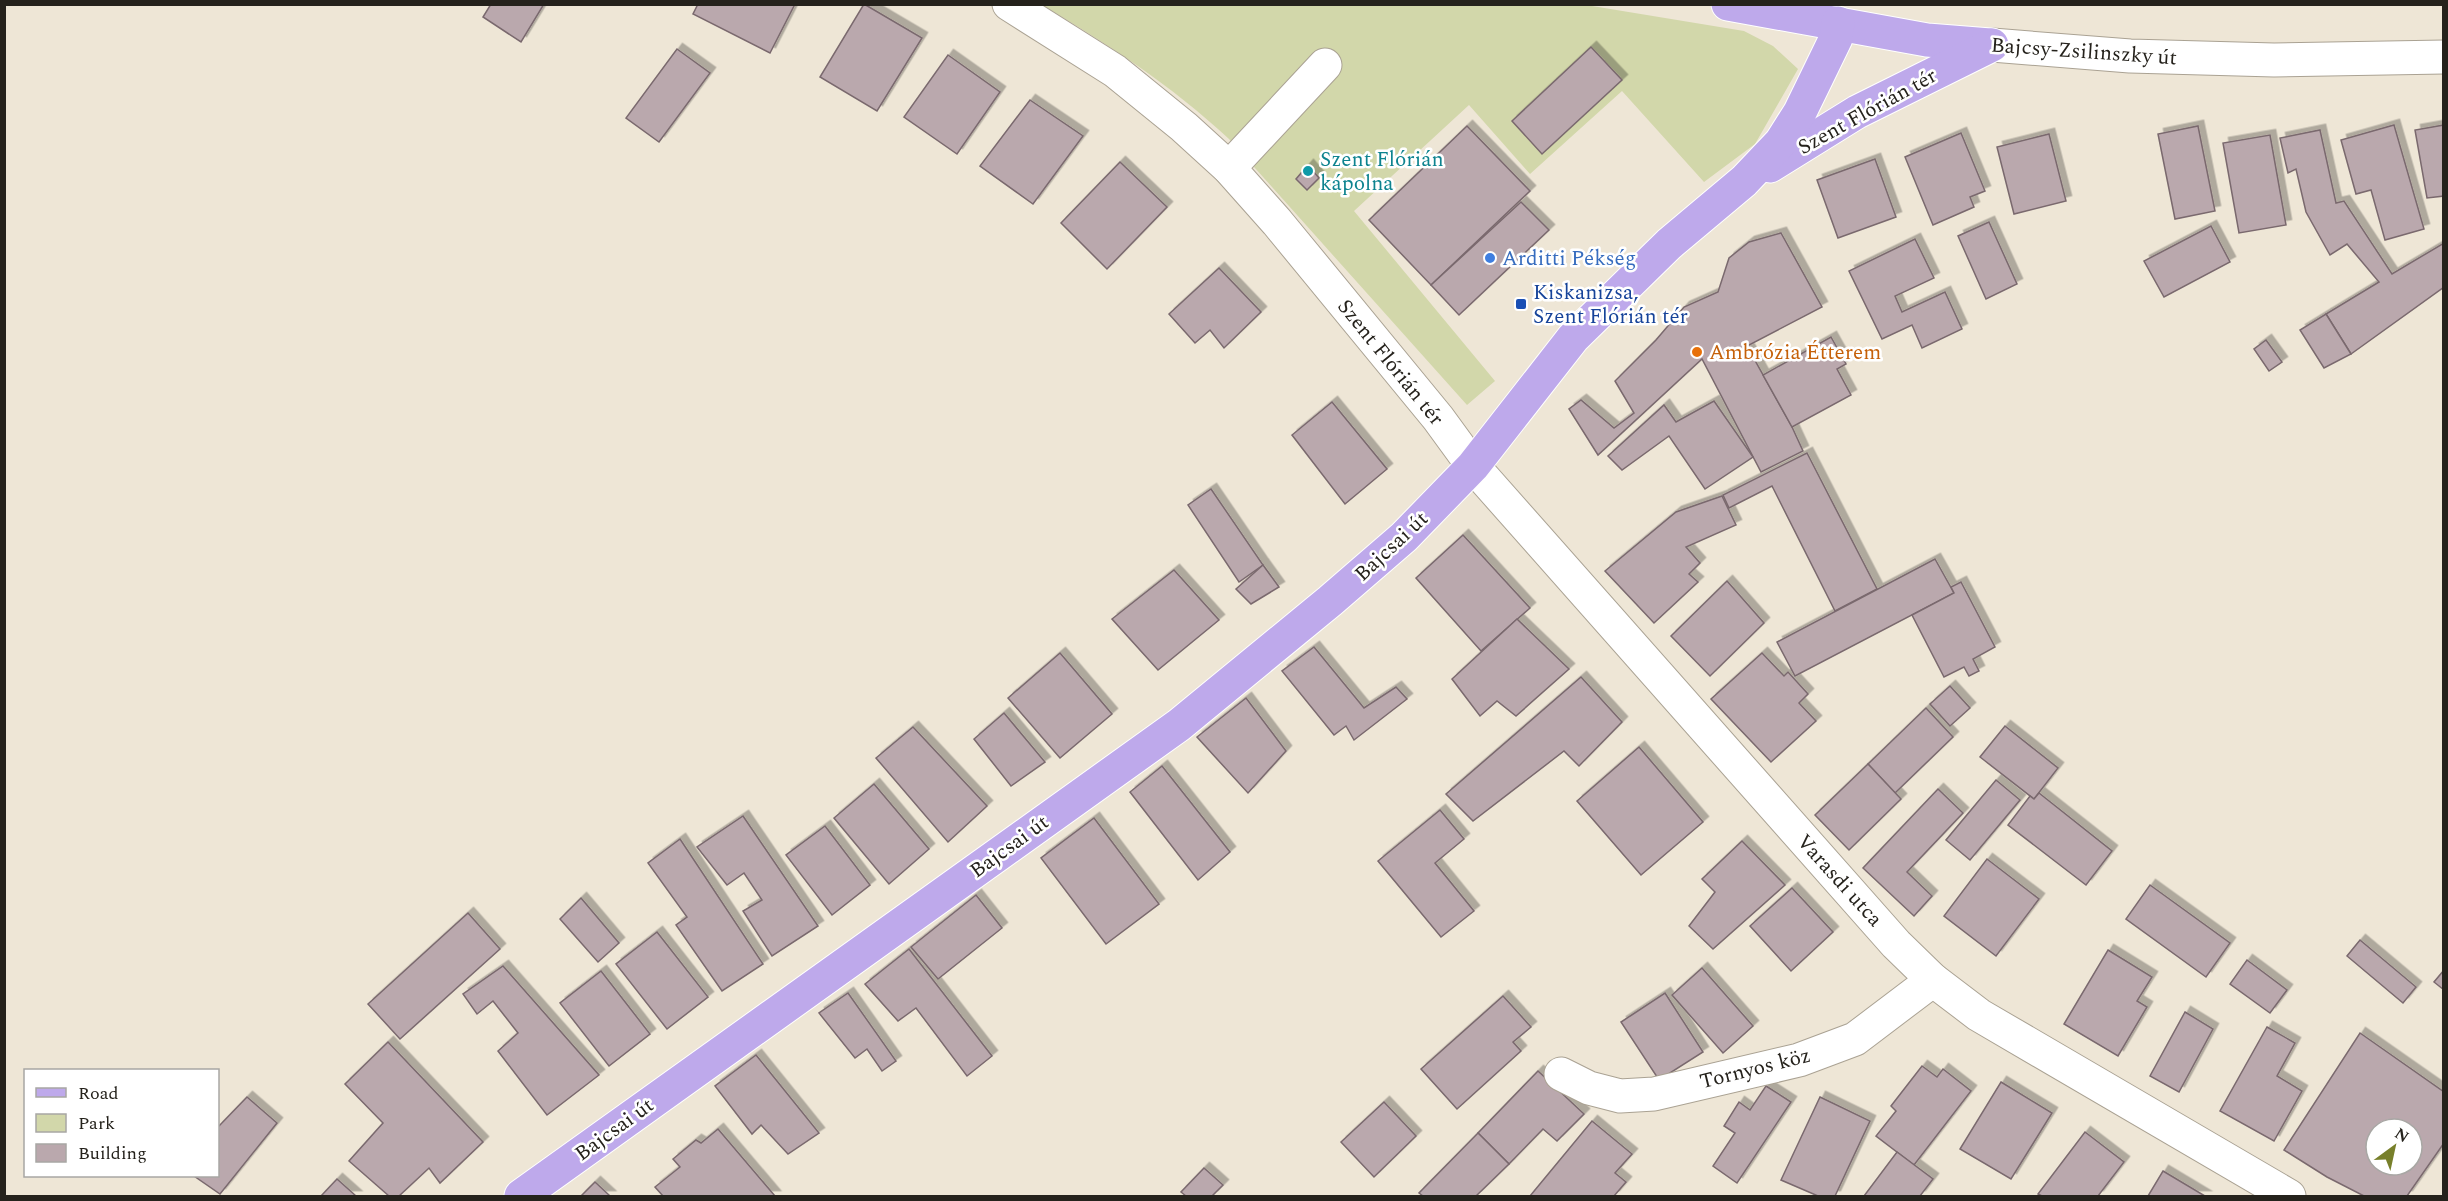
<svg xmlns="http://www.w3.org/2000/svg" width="2448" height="1201" viewBox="0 0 2448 1201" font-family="Spectral,serif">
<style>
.green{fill:#d2d7aa}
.building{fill:#baa8ad;stroke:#7a696e;stroke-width:1.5;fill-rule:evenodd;filter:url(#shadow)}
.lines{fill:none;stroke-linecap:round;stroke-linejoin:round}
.minor-casing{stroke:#aaa293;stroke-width:35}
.major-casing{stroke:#fff;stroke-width:35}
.minor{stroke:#fff;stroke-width:33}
.major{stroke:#bea9eb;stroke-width:33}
.culture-dot{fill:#0f9aa8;stroke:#fff;stroke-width:2}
.shop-dot{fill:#3f7fe0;stroke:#fff;stroke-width:2}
.transit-dot{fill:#1a4fb4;stroke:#fff;stroke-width:2}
.food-dot{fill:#e8710a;stroke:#fff;stroke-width:2}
.labels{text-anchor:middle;stroke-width:5;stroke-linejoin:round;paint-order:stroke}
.street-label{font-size:21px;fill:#25221c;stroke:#fff}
.culture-label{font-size:21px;fill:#0d838f;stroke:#fff;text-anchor:start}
.shop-label{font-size:21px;fill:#366cbe;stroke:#fff;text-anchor:start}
.transit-label{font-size:21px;fill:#164399;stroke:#fff;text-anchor:start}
.food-label{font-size:21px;fill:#c56008;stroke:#fff;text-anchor:start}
</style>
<defs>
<filter id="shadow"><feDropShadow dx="5.5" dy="-5.5" stdDeviation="0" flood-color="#0004"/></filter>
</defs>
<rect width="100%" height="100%" fill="#eee6d6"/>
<path class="green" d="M 1042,5 L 1586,5 L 1744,31 L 1773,46 L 1798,69 L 1755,144 L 1704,182 L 1622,91 L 1530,174 L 1469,105 L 1354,211 L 1495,381 L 1467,405 L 1229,139 C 1171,85 1109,45 1042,5 Z"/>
<g class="building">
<path d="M 491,4 L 544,4 L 521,42 L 483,17 Z"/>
<path d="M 698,4 L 795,4 L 770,53 L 693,14 Z"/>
<path d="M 864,4 L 922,38 L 877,111 L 820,77 Z"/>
<path d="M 1591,47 L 1622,80 L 1542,154 L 1512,121 Z"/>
<path d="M 677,49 L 710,73 L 659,142 L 626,118 Z"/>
<path d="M 948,55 L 1000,92 L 957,154 L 904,117 Z"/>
<path d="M 1030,100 L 1083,136 L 1033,204 L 980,166 Z"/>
<path d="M 2394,125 L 2424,229 L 2385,240 L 2371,190 L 2356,194 L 2341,140 Z"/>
<path d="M 2444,125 L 2444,196 L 2427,198 L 2415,130 Z"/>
<path d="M 1467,126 L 1530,191 L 1431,285 L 1369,220 Z"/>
<path d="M 2198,126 L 2215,211 L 2175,219 L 2158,134 Z"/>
<path d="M 2320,130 L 2336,203 L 2344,201 L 2392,274 L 2444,243 L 2444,287 L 2351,354 L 2326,314 L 2379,282 L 2347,244 L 2330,255 L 2306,212 L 2296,169 L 2288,173 L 2280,138 Z"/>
<path d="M 1961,133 L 1985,191 L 1970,197 L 1974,207 L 1933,225 L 1905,157 Z"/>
<path d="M 2049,134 L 2066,201 L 2014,214 L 1997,147 Z"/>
<path d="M 2270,135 L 2286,225 L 2239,233 L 2223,143 Z"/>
<path d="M 1875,159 L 1896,217 L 1838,238 L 1817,180 Z"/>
<path d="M 1120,162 L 1167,207 L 1107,269 L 1061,223 Z"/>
<path d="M 1308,165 L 1319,178 L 1307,190 L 1296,179 Z"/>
<path d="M 1521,202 L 1549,230 L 1459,315 L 1431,285 Z"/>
<path d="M 1989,222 L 2017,284 L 1986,299 L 1958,236 Z"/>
<path d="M 2211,226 L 2230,262 L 2164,297 L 2144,261 Z"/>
<path d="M 1781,233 L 1822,307 L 1747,346 L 1792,427 L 1803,451 L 1761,472 L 1702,359 L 1598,455 L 1569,409 L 1581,400 L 1614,428 L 1634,413 L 1615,381 L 1656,340 L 1684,307 L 1718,292 L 1729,258 L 1749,242 Z"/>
<path d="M 1915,239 L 1934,278 L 1895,296 L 1902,312 L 1945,292 L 1962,329 L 1922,348 L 1912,325 L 1882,339 L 1849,271 Z"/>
<path d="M 1219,268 L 1261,312 L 1224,348 L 1210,330 L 1195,343 L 1169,314 Z"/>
<path d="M 2326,314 L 2351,354 L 2324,368 L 2300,330 Z"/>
<path d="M 1831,337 L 1846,364 L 1837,369 L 1851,395 L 1792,427 L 1763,375 Z"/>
<path d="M 2266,340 L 2282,362 L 2269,371 L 2254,349 Z"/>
<path d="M 1714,401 L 1753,457 L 1705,489 L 1669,436 L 1622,470 L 1608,456 L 1664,405 L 1676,422 Z"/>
<path d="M 1332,402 L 1387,469 L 1345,504 L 1292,435 Z"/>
<path d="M 1807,453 L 1877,589 L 1835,611 L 1772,486 L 1729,508 L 1723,495 Z"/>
<path d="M 1211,489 L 1263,565 L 1239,582 L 1188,505 Z"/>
<path d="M 1722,496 L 1736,525 L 1686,547 L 1700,563 L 1689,574 L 1698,582 L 1654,623 L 1605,571 L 1676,512 Z"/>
<path d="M 1463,535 L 1530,608 L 1481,651 L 1416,578 Z"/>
<path d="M 1935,559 L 1954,593 L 1795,676 L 1777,642 Z"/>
<path d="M 1263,565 L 1279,587 L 1251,604 L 1236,589 Z"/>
<path d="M 1174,570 L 1219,620 L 1158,670 L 1112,619 Z"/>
<path d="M 1727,581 L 1764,623 L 1710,676 L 1671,636 Z"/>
<path d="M 1961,582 L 1995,647 L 1973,659 L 1979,671 L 1969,676 L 1964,667 L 1944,677 L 1912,615 L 1954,593 L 1951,587 Z"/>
<path d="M 1517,619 L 1569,669 L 1516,716 L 1497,701 L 1480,716 L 1452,679 Z"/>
<path d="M 1314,647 L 1364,708 L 1396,687 L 1407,699 L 1354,740 L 1346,726 L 1334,735 L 1282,671 Z"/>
<path d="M 1060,653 L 1112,714 L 1060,758 L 1008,698 Z"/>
<path d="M 1762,653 L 1784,676 L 1788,672 L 1808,694 L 1799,703 L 1816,721 L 1771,762 L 1711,699 Z"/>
<path d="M 1581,677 L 1622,722 L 1579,766 L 1564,751 L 1473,821 L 1446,794 Z"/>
<path d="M 1950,686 L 1970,708 L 1950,726 L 1930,704 Z"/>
<path d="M 1246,698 L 1286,751 L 1248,793 L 1197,737 Z"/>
<path d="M 1926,708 L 1953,737 L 1895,793 L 1868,764 Z"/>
<path d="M 1004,713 L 1045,762 L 1011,786 L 974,739 Z"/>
<path d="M 2005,726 L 2058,768 L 2034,799 L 1980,757 Z"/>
<path d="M 913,727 L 987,806 L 948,842 L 876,758 Z"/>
<path d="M 1639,747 L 1703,822 L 1641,875 L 1577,801 Z"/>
<path d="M 1868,764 L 1901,799 L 1849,850 L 1815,815 Z"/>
<path d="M 1162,766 L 1230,852 L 1198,880 L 1130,792 Z"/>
<path d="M 1996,780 L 2020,800 L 1970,860 L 1946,840 Z"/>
<path d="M 874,784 L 929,849 L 889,884 L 834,818 Z"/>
<path d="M 1938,789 L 1963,813 L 1907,872 L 1932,896 L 1914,916 L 1863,868 Z"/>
<path d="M 2039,793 L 2112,851 L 2086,885 L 2008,825 L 2030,796 L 2034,799 Z"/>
<path d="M 1440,810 L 1464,839 L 1435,863 L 1474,911 L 1441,937 L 1378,861 Z"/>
<path d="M 743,816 L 818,926 L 772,956 L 743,911 L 762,900 L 744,873 L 727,885 L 697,847 Z"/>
<path d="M 1094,818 L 1159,904 L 1106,944 L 1041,858 Z"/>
<path d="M 825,826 L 870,885 L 832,915 L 786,855 Z"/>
<path d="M 680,839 L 763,964 L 722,991 L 676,925 L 687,917 L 648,863 Z"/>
<path d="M 1742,841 L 1785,885 L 1713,949 L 1689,926 L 1715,892 L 1702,879 Z"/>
<path d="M 1987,859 L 2039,899 L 1996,956 L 1944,916 Z"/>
<path d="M 2150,885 L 2230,943 L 2206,977 L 2126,919 Z"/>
<path d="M 1792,888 L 1833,932 L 1791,971 L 1750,926 Z"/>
<path d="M 976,895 L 1002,928 L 938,979 L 911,947 Z"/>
<path d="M 581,898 L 619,943 L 598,962 L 560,919 Z"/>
<path d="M 468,913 L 500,949 L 400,1039 L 368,1004 Z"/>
<path d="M 657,932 L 708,997 L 667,1029 L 616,964 Z"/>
<path d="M 2360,940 L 2416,987 L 2403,1003 L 2347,956 Z"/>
<path d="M 909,949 L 992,1056 L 967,1076 L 916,1008 L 898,1021 L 865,984 Z"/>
<path d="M 2108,950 L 2152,977 L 2137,1001 L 2147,1007 L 2118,1056 L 2064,1024 Z"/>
<path d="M 2247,960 L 2287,990 L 2270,1013 L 2230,984 Z"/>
<path d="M 503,966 L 599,1075 L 547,1115 L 498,1051 L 518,1033 L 493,1001 L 477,1014 L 463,994 Z"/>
<path d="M 1702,968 L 1753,1026 L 1723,1053 L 1672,995 Z"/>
<path d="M 2444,970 L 2444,990 L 2434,982 Z"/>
<path d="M 601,971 L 650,1034 L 609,1066 L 560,1003 Z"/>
<path d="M 848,993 L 896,1061 L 882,1071 L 867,1049 L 855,1058 L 819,1013 Z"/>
<path d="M 1665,993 L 1703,1052 L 1659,1080 L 1621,1022 Z"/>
<path d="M 1503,996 L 1531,1027 L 1513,1042 L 1521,1051 L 1457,1109 L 1421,1069 Z"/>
<path d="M 2185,1012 L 2213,1029 L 2179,1092 L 2150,1076 Z"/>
<path d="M 2267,1027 L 2295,1043 L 2277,1076 L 2302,1091 L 2274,1141 L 2220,1111 Z"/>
<path d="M 2360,1033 L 2444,1092 L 2444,1143 L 2407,1196 L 2364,1196 L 2327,1177 L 2284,1150 ZM 2376,1129 L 2412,1129 L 2412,1165 L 2376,1165 Z"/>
<path d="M 388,1042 L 483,1142 L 440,1183 L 429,1168 L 399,1196 L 389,1196 L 349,1161 L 383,1123 L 345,1084 Z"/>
<path d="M 756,1055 L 819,1133 L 788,1154 L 761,1125 L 752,1134 L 715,1086 Z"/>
<path d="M 1922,1066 L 1937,1077 L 1943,1069 L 1971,1091 L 1914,1165 L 1876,1136 L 1896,1111 L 1891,1106 Z"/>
<path d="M 1538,1071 L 1584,1114 L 1557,1141 L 1543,1129 L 1509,1164 L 1478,1133 Z"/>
<path d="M 2001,1082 L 2052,1113 L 2011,1179 L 1960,1149 Z"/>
<path d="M 1766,1086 L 1791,1102 L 1737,1183 L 1713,1166 L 1735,1133 L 1724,1126 L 1739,1102 L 1750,1110 Z"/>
<path d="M 247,1097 L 277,1123 L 220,1194 L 194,1176 L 218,1176 L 218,1127 Z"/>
<path d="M 1820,1097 L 1870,1121 L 1835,1196 L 1818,1196 L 1781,1180 Z"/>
<path d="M 1384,1102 L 1416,1136 L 1374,1177 L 1341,1142 Z"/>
<path d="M 1592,1121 L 1632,1154 L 1615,1173 L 1626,1182 L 1614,1196 L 1530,1196 Z"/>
<path d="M 718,1129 L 775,1196 L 663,1196 L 655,1187 L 680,1167 L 673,1159 L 696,1140 L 701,1143 Z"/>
<path d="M 2085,1132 L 2124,1162 L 2098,1196 L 2042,1196 L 2038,1194 Z"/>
<path d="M 1478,1133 L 1509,1164 L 1476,1196 L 1423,1196 L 1419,1193 Z"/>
<path d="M 1897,1152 L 1933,1179 L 1920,1196 L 1864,1196 Z"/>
<path d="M 1204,1168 L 1223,1185 L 1212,1196 L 1186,1196 L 1181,1192 Z"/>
<path d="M 2163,1171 L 2205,1196 L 2148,1196 Z"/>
<path d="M 337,1179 L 356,1196 L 321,1196 Z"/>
<path d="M 595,1182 L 610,1196 L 581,1196 Z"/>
</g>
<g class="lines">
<g class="minor-casing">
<g id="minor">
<path d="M 1009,4 L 1115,71 L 1184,127 L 1229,168 L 1277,222 L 1438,418 L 1473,466 L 1896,944 L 1933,980 L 1979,1015 L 2289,1196"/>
<path d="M 1992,45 L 2130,56 L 2274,60 L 2444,57"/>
<path d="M 1229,168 L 1325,65"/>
<path d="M 1561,1074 L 1589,1088 L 1620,1096 L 1654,1094 L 1799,1060 L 1855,1039 L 1933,980"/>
</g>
</g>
<g class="major-casing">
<g id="major">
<path d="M 1728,4 L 1927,40 L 1990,45"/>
<path d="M 1770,166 L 1857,112 L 1992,45"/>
<path d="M 521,1196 L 1179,725 L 1330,601 L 1404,537 L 1473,466 L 1573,338 L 1669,244 L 1744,181 L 1781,142 L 1800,112 L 1820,71 L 1836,38 L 1838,23"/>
</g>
</g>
<use href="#minor" class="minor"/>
<use href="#major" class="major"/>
</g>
<circle class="culture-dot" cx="1308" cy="171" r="6"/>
<circle class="shop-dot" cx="1490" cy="258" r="6"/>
<rect class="transit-dot" x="1515" y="298" width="12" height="12" rx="3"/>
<circle class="food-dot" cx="1697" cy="352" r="6"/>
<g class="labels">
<g class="street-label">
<text transform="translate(2084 51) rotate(4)" y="7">Bajcsy-Zsilinszky út</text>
<text transform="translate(1867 111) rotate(-29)" y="7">Szent Flórián tér</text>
<text transform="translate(1391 362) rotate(51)" y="7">Szent Flórián tér</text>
<text transform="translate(1391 546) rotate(-43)" y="7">Bajcsai út</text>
<text transform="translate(1009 846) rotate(-36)" y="7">Bajcsai út</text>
<text transform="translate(1840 880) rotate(48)" y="7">Varasdi utca</text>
<text transform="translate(1755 1068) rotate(-14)" y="7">Tornyos köz</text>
<text transform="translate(614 1129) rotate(-36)" y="7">Bajcsai út</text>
</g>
<g class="culture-label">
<text x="1320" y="166">Szent Flórián<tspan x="1320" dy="24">kápolna</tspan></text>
</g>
<g class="shop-label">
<text x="1502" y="265">Arditti Pékség</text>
</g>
<g class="transit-label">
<text x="1533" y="299">Kiskanizsa,<tspan x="1533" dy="24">Szent Flórián tér</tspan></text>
</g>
<g class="food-label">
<text x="1709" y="359">Ambrózia Étterem</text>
</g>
</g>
<rect width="2448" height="1201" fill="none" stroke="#25221c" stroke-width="12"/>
<rect x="24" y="1069" width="195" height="108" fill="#ffffff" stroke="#a8a7a4" stroke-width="1.5"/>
<rect x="36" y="1088" width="30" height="9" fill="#bea9eb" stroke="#a8a7a4" stroke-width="1.5"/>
<text x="78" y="1099" font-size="18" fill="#25221c">Road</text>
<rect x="36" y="1114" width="30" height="18" fill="#d2d7aa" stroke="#a8a7a4" stroke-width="1.5"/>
<text x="78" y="1129" font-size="18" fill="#25221c">Park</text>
<rect x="36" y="1144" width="30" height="18" fill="#baa8ad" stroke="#a8a7a4" stroke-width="1.5"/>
<text x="78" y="1159" font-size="18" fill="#25221c">Building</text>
<g transform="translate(2394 1147) rotate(33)"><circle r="28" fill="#ffffff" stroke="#a8a7a4" stroke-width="1.5"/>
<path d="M0-4.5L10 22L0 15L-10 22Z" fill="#78802b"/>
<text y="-9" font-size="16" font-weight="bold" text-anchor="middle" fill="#25221c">N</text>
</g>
</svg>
